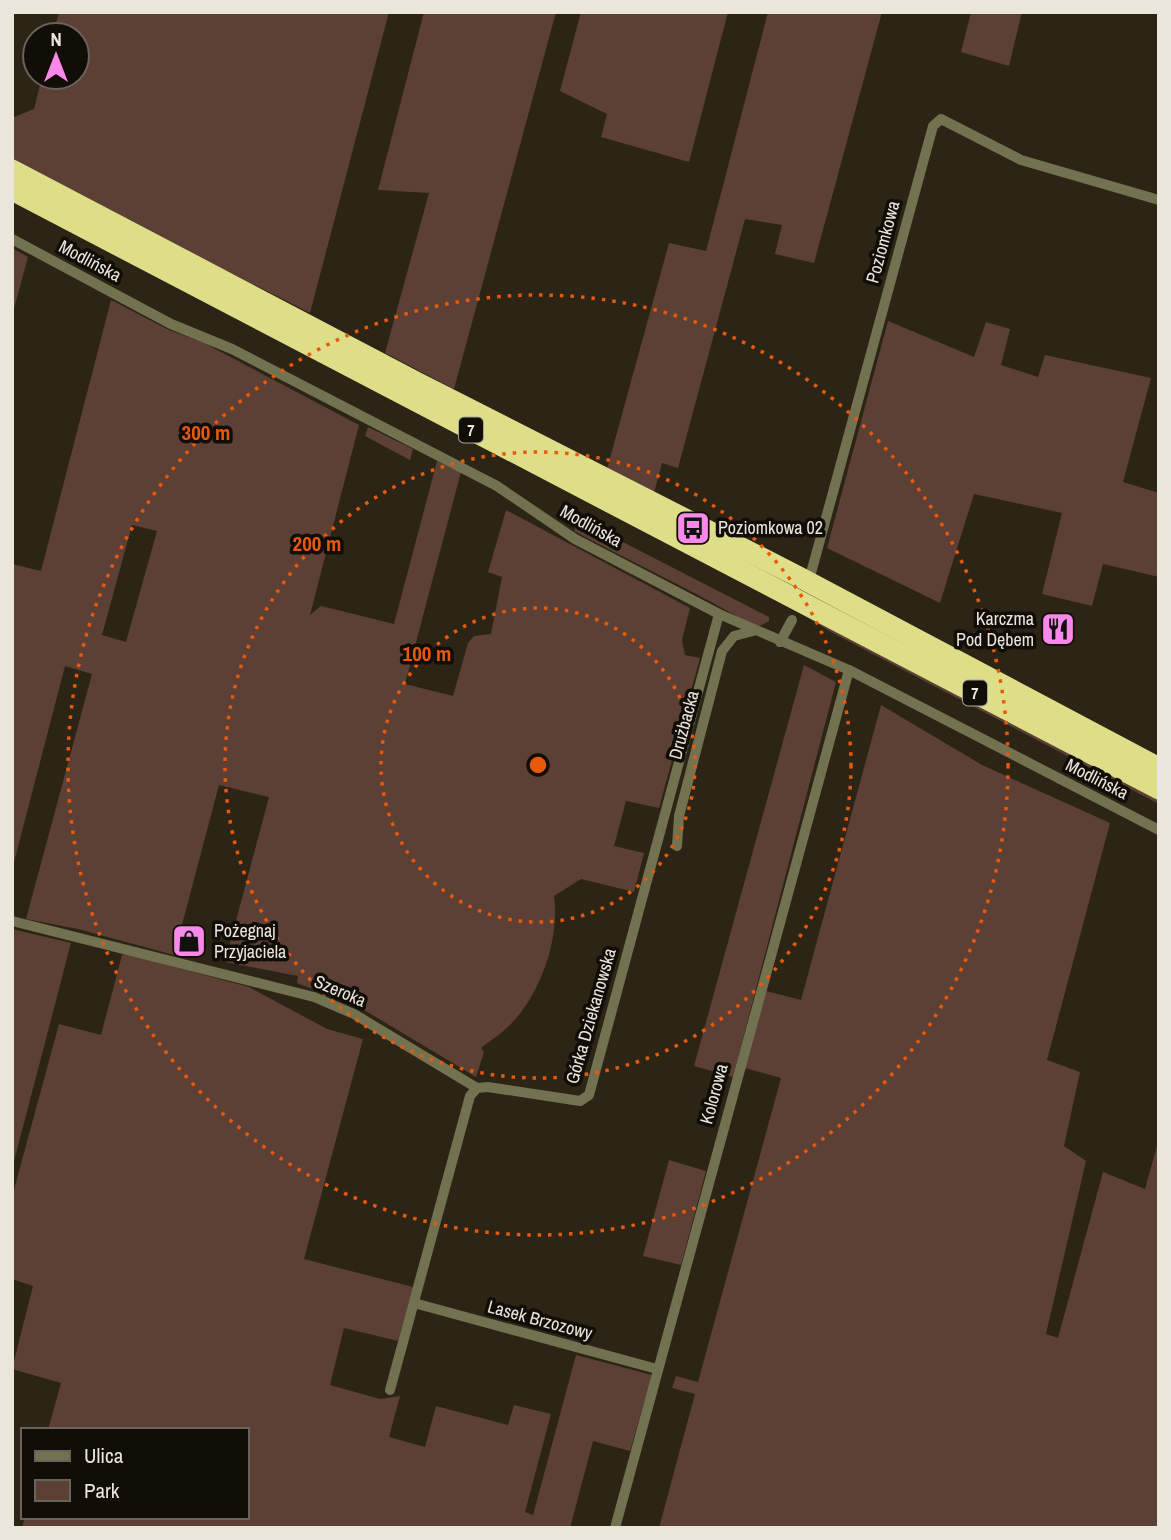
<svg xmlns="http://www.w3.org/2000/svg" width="1171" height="1540" viewBox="0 0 1171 1540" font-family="'Archivo Narrow',sans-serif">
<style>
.green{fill:#5c3f35;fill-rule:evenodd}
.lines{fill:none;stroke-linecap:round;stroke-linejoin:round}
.street{stroke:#727251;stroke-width:10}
.highway{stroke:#dfde88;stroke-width:21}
.ring{fill:none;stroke:#e8590c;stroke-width:3.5;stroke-dasharray:3.5 7}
.labels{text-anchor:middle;stroke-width:7;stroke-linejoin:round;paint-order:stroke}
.shield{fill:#110e08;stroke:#a9a59c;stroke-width:2}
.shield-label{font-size:16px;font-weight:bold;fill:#eae6dc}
.street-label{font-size:18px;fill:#eae6dc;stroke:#110e08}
.poi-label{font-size:18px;fill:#eae6dc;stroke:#110e08;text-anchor:start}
.centre{fill:#e8590c;stroke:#110e08;stroke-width:3.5}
.ring-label{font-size:21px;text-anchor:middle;font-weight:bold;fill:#e8590c;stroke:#110e08;stroke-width:7;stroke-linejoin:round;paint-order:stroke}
</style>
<rect width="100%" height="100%" fill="#2c2516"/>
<g class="green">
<path d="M 59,12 L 389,12 L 310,313 L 12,162 L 12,118 L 34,109 L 42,77 L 77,77 L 77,35 L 53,35 Z"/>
<path d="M 424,12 L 556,12 L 454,389 L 385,353 L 429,193 L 378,190 Z"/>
<path d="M 581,12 L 728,12 L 689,162 L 601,137 L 607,114 L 560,91 Z"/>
<path d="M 768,12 L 882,12 L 814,263 L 775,254 L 782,225 L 745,219 L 678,468 L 662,463 L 654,493 L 607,469 L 669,243 L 706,251 Z"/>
<path d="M 971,12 L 1022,12 L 1009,66 L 961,52 Z"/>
<path d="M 12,248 L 28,257 L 12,316 Z"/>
<path d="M 111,300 L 169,330 L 204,343 L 359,425 L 310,615 L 321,606 L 394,624 L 437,461 L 461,472 L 405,684 L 453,696 L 468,643 L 474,636 L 491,634 L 502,577 L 488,572 L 506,510 L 690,608 L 682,640 L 685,655 L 700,658 L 659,808 L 626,801 L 614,846 L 644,853 L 634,892 L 581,879 L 554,896 C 560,938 541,993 511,1024 C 503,1033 491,1040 481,1048 L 484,1052 L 476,1077 L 354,1004 L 297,983 L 298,976 L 225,962 L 269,797 L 219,785 L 174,955 L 78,929 L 26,919 L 92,674 L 65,666 L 12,870 L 12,564 L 41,571 ZM 132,525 L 157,531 L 126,642 L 102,635 Z"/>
<path d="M 888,321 L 974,357 L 986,322 L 1010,329 L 1001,365 L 1038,377 L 1045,355 L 1151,378 L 1123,482 L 1159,493 L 1159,577 L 1103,564 L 1092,606 L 1042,594 L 1062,513 L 974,494 L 940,603 L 827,548 Z"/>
<path d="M 368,427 L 413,449 L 410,460 L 365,436 Z"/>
<path d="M 580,520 L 769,617 L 769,621 L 756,628 C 698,592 635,564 574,531 Z"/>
<path d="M 799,612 L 1159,796 L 1159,804 L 831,632 Z"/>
<path d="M 804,665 L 836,682 L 733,1077 L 694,1066 Z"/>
<path d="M 881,705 L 982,765 L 1110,823 L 1047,1060 L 1080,1072 L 1064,1146 L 1086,1161 L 1046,1334 L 1058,1338 L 1103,1172 L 1145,1189 L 1159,1139 L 1159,1528 L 659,1528 L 695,1394 L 672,1388 L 676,1376 L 698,1382 L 781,1078 L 745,1068 L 766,991 L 801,1000 Z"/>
<path d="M 12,929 L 71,943 L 12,1169 Z"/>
<path d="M 127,954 L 249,987 L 327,1029 L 363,1039 L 304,1259 L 413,1287 L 398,1341 L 344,1328 L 330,1385 L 380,1399 L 400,1396 L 389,1437 L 425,1447 L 436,1406 L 508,1425 L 514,1405 L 551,1414 L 525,1512 L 533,1515 L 576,1355 L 652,1375 L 630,1451 L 593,1441 L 570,1528 L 22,1528 L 25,1517 L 247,1517 L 247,1430 L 48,1430 L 61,1383 L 12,1369 L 33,1286 L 12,1279 L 12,1197 L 59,1024 L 101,1035 L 122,955 Z"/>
<path d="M 669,1160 L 706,1171 L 681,1265 L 643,1256 Z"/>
</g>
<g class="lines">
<g class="street">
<path d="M 12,239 L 171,324 L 232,349 L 497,486 L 575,539 L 719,614 L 849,670 L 1159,830"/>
<path d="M 808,584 L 933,126 L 941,119 L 1021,160 L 1159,200"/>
<path d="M 780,642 L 792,620"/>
<path d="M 677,846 L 679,816 L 722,651 L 734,636 L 753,631"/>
<path d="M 12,921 L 314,997 L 354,1014 L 477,1088"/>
<path d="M 414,1303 L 657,1369"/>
<path d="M 390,1390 L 470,1096 L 477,1088 L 488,1087 L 580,1101 L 589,1095 L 719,614"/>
<path d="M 615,1528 L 849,670"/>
</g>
<g class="highway">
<path d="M 12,170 L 416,382 L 801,578 L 1159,768"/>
<path d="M 12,190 L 1159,789"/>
</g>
</g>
<g class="ring">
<circle cx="538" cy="765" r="157"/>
<circle cx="538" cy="765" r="313"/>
<circle cx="538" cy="765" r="470"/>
</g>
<defs>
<g id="bus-square" transform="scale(1.75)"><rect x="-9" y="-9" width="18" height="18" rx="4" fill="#f888e9" stroke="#110e08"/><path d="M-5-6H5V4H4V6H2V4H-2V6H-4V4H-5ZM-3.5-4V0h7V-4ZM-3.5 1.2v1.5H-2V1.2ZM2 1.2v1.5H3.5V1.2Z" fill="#111"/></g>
<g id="restaurant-square" transform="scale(1.75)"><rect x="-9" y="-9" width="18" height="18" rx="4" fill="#f888e9" stroke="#110e08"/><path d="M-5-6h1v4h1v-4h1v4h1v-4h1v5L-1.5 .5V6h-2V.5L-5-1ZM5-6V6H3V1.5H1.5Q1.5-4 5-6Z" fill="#111"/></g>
<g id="shop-square" transform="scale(1.75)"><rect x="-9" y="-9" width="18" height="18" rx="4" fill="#f888e9" stroke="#110e08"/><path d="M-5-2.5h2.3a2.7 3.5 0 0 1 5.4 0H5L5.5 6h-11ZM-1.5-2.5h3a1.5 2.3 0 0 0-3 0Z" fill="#111"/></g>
</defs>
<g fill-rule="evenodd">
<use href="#bus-square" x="693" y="528"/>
<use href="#restaurant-square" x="1058" y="629"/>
<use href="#shop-square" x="189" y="941"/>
</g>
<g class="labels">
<g class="shield">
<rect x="459" y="417.5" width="24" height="25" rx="5"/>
<rect x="963" y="680.5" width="24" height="25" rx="5"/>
</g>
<g class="shield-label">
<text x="471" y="436">7</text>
<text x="975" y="699">7</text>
</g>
<g class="street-label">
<text transform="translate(883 242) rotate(-75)" y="6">Poziomkowa</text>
<text transform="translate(90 261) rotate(28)" y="6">Modlińska</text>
<text transform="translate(591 526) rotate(29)" y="6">Modlińska</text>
<text transform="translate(684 725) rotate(-75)" y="6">Drużbacka</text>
<text transform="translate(1097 779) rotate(27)" y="6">Modlińska</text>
<text transform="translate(340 991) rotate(23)" y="6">Szeroka</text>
<text transform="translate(591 1016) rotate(-74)" y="6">Górka Dziekanowska</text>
<text transform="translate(714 1094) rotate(-75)" y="6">Kolorowa</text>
<text transform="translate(540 1320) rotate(15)" y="6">Lasek Brzozowy</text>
</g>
<g class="poi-label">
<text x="718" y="534">Poziomkowa 02</text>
<text x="1034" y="625" text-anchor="end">Karczma<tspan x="1034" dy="21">Pod Dębem</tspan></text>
<text x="214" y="937">Pożegnaj<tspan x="214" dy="21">Przyjaciela</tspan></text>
</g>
</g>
<circle cx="538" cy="765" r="10" class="centre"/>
<g class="ring-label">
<text x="206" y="440">300 m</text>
<text x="317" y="551">200 m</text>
<text x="427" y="661">100 m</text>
</g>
<rect width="1171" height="1540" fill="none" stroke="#eae6dc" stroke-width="28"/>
<rect x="21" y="1428" width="228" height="91" fill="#110e08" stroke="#68645d" stroke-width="2"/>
<rect x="35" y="1451" width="35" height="10" fill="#727251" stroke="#68645d" stroke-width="2"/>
<text x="84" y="1463" font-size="21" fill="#eae6dc">Ulica</text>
<rect x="35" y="1480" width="35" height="21" fill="#5c3f35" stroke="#68645d" stroke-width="2"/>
<text x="84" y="1498" font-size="21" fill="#eae6dc">Park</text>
<g transform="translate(56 56)"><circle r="33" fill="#110e08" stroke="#68645d" stroke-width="2"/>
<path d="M0-5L12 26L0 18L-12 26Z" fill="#f888e9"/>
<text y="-10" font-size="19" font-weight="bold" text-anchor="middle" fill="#eae6dc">N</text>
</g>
</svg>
